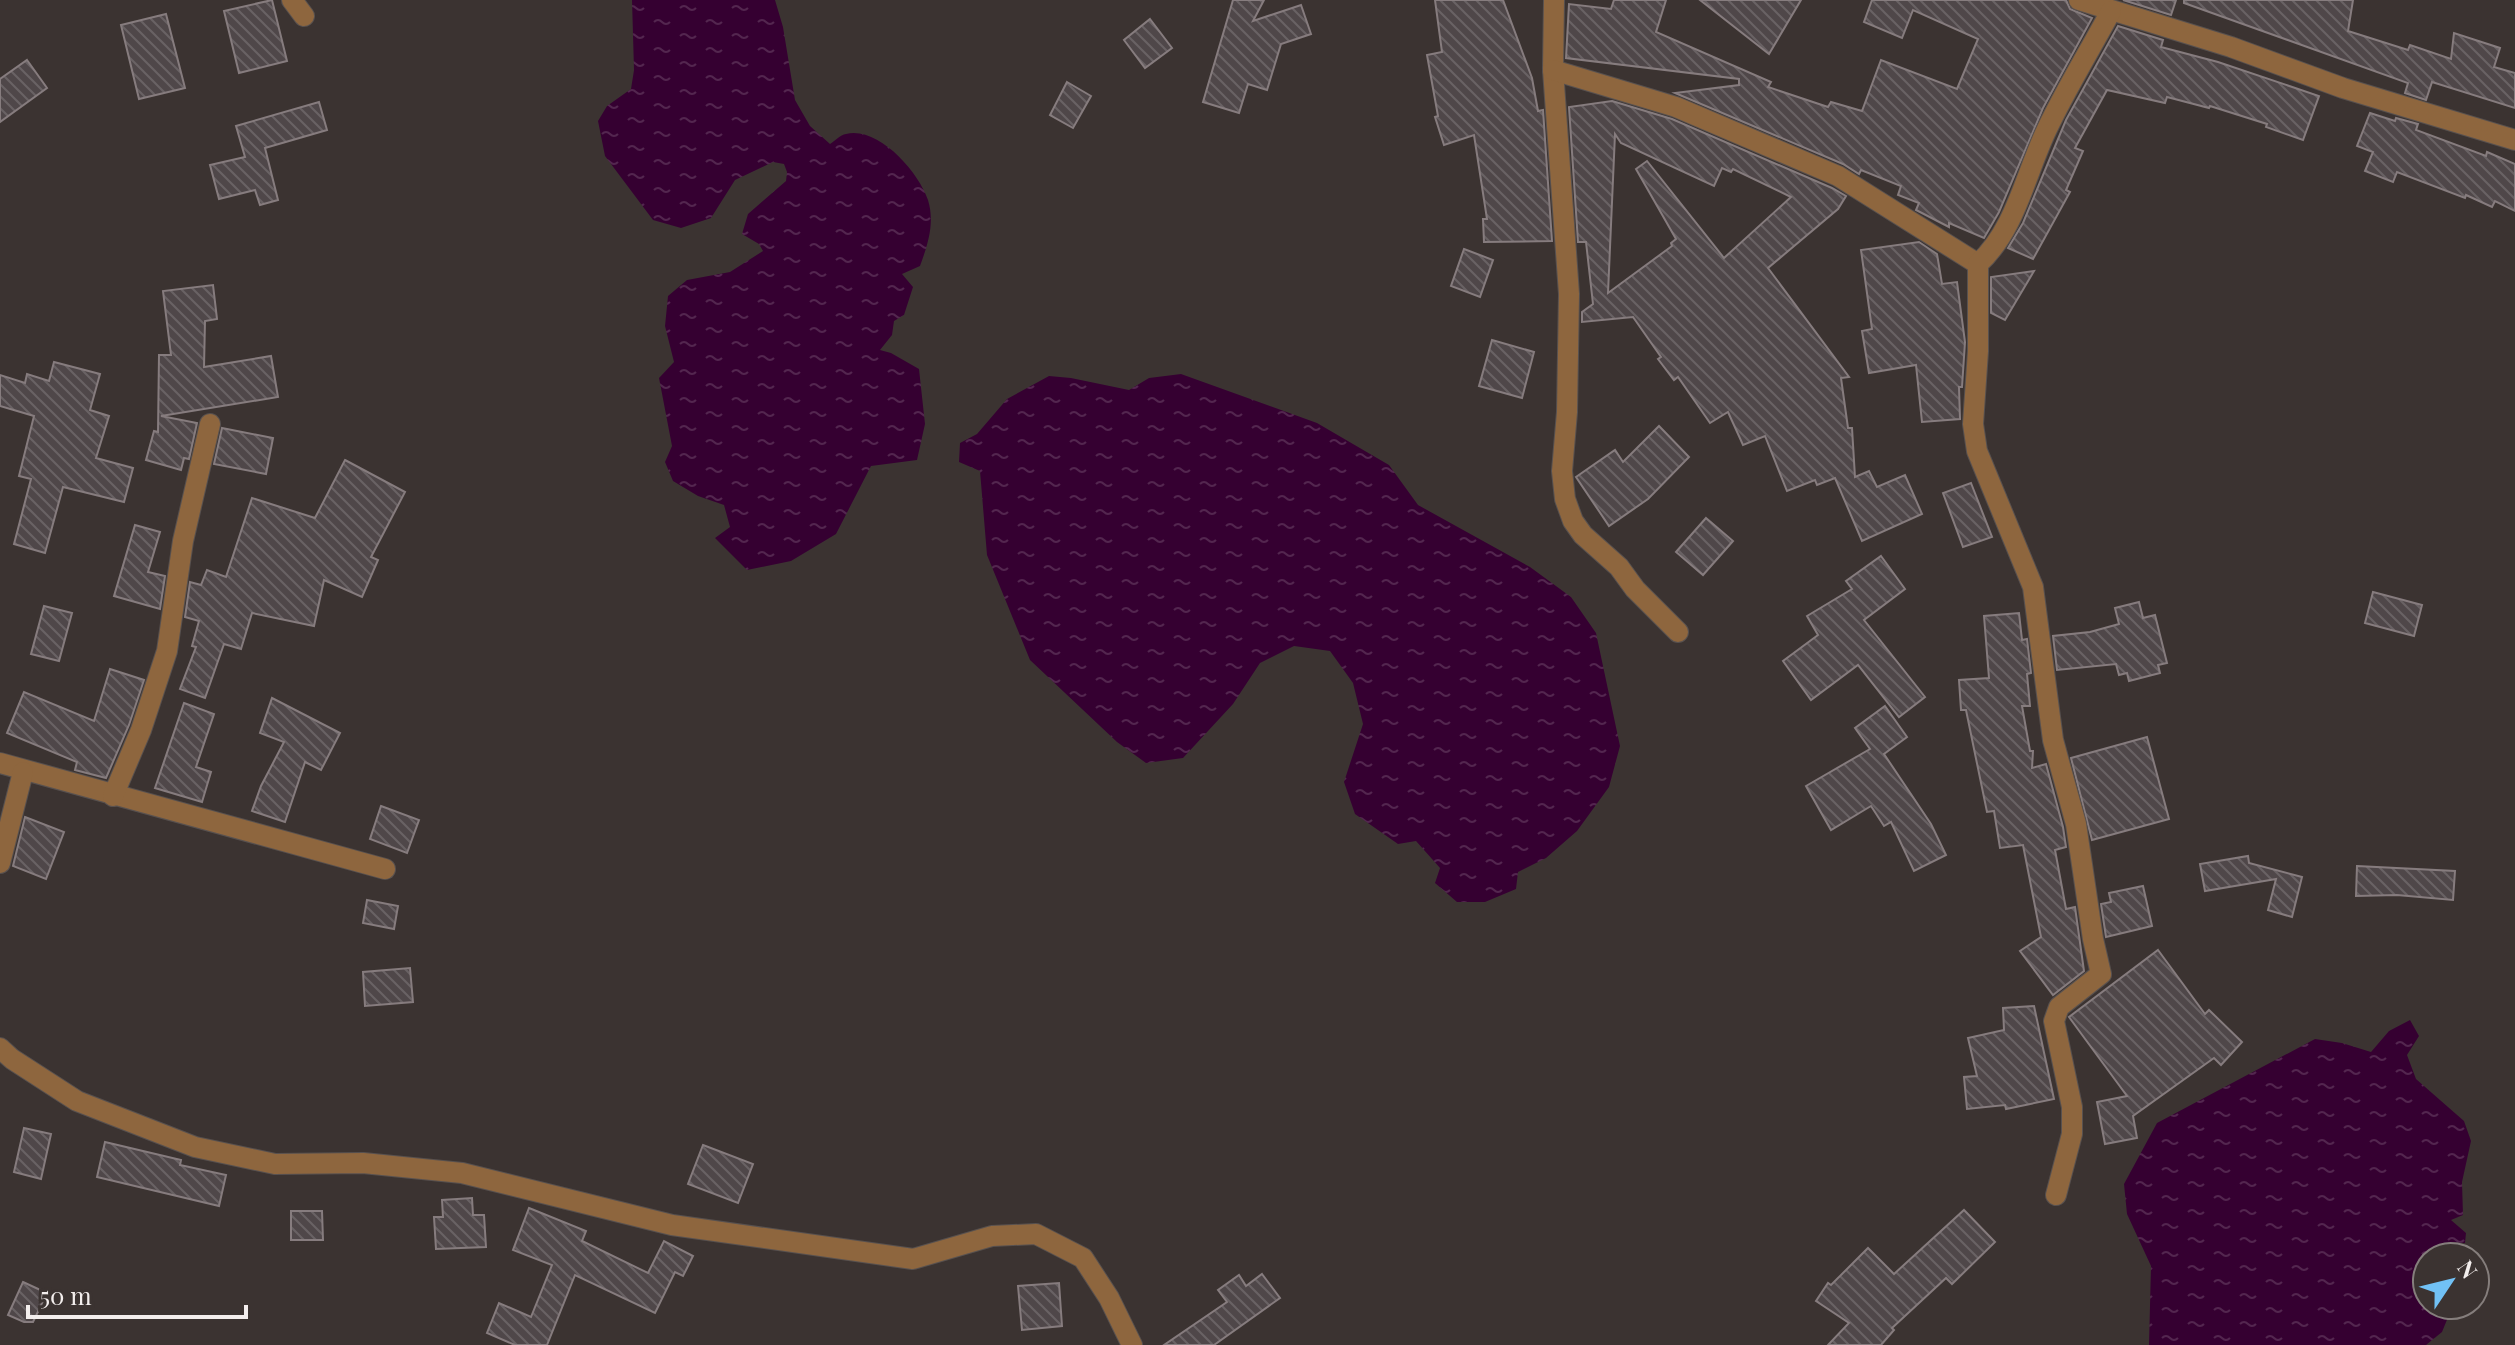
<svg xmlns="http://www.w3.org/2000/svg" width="2515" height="1345" viewBox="0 0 2515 1345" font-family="'Playfair Display',serif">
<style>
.water{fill:url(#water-ripples)}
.building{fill:url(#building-back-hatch);stroke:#867c7e;stroke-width:2;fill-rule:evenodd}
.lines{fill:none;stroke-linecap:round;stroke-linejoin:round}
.minor-casing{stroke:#58514f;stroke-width:22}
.minor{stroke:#8e663e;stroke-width:20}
</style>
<defs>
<pattern id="water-ripples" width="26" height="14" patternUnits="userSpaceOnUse" patternTransform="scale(2)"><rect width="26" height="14" fill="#350031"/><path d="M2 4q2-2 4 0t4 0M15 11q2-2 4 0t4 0" fill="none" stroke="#53264f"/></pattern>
<pattern id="building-back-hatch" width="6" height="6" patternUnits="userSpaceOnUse" patternTransform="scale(2)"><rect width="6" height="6" fill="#4f4749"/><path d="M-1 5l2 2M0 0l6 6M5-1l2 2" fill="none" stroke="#696264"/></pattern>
</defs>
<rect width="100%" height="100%" fill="#3b3331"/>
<g class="water">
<path d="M 632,0 L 775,0 L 783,27 L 795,100 L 810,126 L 830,144 C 835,141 840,135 846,134 C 878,126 918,171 928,200 C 935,223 928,244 920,266 L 902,274 L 913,287 L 904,315 L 894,321 L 892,335 L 880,350 L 891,353 L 919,369 L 925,424 L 917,460 L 871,466 L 836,534 L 791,561 L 747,570 L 715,538 L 730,527 L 724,505 L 698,496 L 673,481 L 665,462 L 672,446 L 659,378 L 674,362 L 665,326 L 668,296 L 687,280 L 730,272 L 763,251 L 759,244 L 742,234 L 748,214 L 786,181 L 787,172 L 784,164 L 773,162 L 735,180 L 711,218 L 681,228 L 653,220 L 605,156 L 598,121 L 607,106 L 631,89 L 634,70 Z"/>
<path d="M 1181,374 L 1317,423 L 1389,465 L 1418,505 L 1530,567 L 1571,597 L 1596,633 L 1620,746 L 1609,787 L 1577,831 L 1546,858 L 1518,872 L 1516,889 L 1485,902 L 1457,902 L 1435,883 L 1440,868 L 1416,841 L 1398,844 L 1355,814 L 1344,782 L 1363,724 L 1353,683 L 1330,651 L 1294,646 L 1260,663 L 1233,704 L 1183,758 L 1146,763 L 1117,742 L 1030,660 L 987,555 L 980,471 L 959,462 L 960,443 L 977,434 L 1007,399 L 1049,376 L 1071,378 L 1129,390 L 1149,378 Z"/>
<path d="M 2410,1020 L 2419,1036 L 2407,1055 L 2416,1079 L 2464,1121 L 2471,1141 L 2462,1182 L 2463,1215 L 2451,1220 L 2466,1233 L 2465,1243 L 2448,1242 L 2452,1257 L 2427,1257 L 2427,1305 L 2453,1305 L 2442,1332 L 2426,1345 L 2149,1345 L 2151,1266 L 2127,1214 L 2124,1184 L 2157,1123 L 2315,1039 L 2342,1043 L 2371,1052 L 2389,1031 Z"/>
</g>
<g class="building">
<path d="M 272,0 L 287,61 L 239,73 L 224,11 Z"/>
<path d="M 1233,0 L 1264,0 L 1253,21 L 1301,5 L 1311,34 L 1281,44 L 1267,90 L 1248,84 L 1239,113 L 1203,102 Z"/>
<path d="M 1435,0 L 1503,0 L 1532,78 L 1538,111 L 1543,110 L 1552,241 L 1484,242 L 1483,219 L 1487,219 L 1474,135 L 1444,145 L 1435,117 L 1438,116 L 1427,55 L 1442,52 Z"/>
<path d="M 1614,0 L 1666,0 L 1656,32 L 1771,82 L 1768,87 L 1828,107 L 1831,102 L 1862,111 L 1881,60 L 1957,89 L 1978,39 L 1913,10 L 1902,38 L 1864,22 L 1872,0 L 2066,0 L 2070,9 L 2092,18 L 2043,108 L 1999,212 L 1984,238 L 1949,223 L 1949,227 L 1916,210 L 1919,203 L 1898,195 L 1901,186 L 1861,170 L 1859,174 L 1843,164 L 1675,93 L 1739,85 L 1739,79 L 1566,58 L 1569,4 L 1611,9 Z"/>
<path d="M 1700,0 L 1801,0 L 1769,54 Z"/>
<path d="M 2123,0 L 2176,0 L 2171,15 Z"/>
<path d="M 2184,0 L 2353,0 L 2348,31 L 2408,50 L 2410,45 L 2451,59 L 2454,33 L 2500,48 L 2494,67 L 2515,73 L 2515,108 L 2432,82 L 2426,100 L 2405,93 L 2408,83 L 2184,3 Z"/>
<path d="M 166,14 L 185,88 L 139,99 L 121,25 Z"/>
<path d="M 1150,19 L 1172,48 L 1145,68 L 1124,40 Z"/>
<path d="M 2118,26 L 2163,40 L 2161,47 L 2218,62 L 2319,96 L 2303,140 L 2266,127 L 2267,124 L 2210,106 L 2209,108 L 2167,97 L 2165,103 L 2107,90 L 2075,148 L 2083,151 L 2066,190 L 2070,192 L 2033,259 L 2008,248 L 2023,223 L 2066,120 Z"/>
<path d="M 27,60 L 47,88 L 0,122 L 0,79 Z"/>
<path d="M 1067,82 L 1091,96 L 1073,128 L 1050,115 Z"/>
<path d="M 1612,101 L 1672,119 L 1832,188 L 1846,196 L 1838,209 L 1768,268 L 1849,377 L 1841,378 L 1848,428 L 1852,428 L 1855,477 L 1869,471 L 1877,487 L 1905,475 L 1922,514 L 1862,541 L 1835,478 L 1817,485 L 1815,480 L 1787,491 L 1765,436 L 1743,445 L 1728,412 L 1710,423 L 1678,377 L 1674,380 L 1658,359 L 1661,357 L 1633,317 L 1582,322 L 1582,312 L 1593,304 L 1586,242 L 1578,242 L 1569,107 ZM 1615,134 L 1621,143 L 1714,186 L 1722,168 L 1731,172 L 1733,169 L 1791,197 L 1724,258 L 1647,161 L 1636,169 L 1676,239 L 1671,243 L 1672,246 L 1608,293 Z"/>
<path d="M 319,102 L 327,130 L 265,148 L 278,200 L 260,205 L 255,190 L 219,199 L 210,165 L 245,157 L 236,126 Z"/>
<path d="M 2370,113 L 2395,121 L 2396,118 L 2418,124 L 2416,130 L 2486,156 L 2487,152 L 2515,164 L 2515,211 L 2495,201 L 2492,207 L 2466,195 L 2465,198 L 2397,172 L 2393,182 L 2365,171 L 2373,152 L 2357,146 Z"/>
<path d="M 1919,242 L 1937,254 L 1942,284 L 1957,282 L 1965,342 L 1962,387 L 1959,387 L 1960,419 L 1922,422 L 1916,365 L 1869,373 L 1862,331 L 1872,329 L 1861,250 Z"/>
<path d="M 1464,249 L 1493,260 L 1480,297 L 1451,286 Z"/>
<path d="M 2034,271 L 2005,320 L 1991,313 L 1991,277 Z"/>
<path d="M 213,285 L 217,319 L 205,321 L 204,367 L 271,356 L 278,397 L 161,416 L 197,423 L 189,459 L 184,458 L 181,470 L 146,460 L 154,431 L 158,432 L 159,355 L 171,355 L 163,291 Z"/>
<path d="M 1492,340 L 1534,352 L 1522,398 L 1479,386 Z"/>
<path d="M 54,362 L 100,374 L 90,410 L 109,416 L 96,458 L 133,468 L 124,502 L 63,487 L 45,553 L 14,544 L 31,479 L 19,476 L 34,416 L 0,406 L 0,375 L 25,383 L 27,374 L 49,381 Z"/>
<path d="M 1659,426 L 1689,457 L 1648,499 L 1609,526 L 1576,477 L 1615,450 L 1623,462 Z"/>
<path d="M 222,428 L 273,438 L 266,474 L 214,464 Z"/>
<path d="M 345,460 L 405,492 L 371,557 L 378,560 L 362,597 L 324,580 L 314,626 L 252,613 L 241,649 L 224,644 L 205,698 L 180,689 L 196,647 L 192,646 L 199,621 L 185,617 L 190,582 L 201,585 L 207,570 L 226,577 L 252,498 L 315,518 Z"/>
<path d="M 1971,483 L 1992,537 L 1963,547 L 1943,493 Z"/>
<path d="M 1706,518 L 1733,541 L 1703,575 L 1676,552 Z"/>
<path d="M 135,525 L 160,532 L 148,572 L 165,576 L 160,609 L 114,596 Z"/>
<path d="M 1881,556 L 1905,589 L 1864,620 L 1925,697 L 1899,717 L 1858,665 L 1811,700 L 1783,661 L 1818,635 L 1807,616 L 1852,589 L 1846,581 Z"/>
<path d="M 2373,592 L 2422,605 L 2414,636 L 2365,623 Z"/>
<path d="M 2139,602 L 2143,618 L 2155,615 L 2167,663 L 2158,665 L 2160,673 L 2129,681 L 2127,673 L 2119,675 L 2116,664 L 2057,670 L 2053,636 L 2090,632 L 2119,624 L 2115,608 Z"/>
<path d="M 44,606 L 72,613 L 59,661 L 31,654 Z"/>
<path d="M 2019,613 L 2022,640 L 2027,639 L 2031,673 L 2027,674 L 2030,706 L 2022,706 L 2030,751 L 2033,751 L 2032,768 L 2046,764 L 2063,827 L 2066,847 L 2055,850 L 2066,909 L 2075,907 L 2084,971 L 2053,995 L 2020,951 L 2041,937 L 2023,845 L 2000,848 L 1994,811 L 1987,812 L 1966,710 L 1961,710 L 1959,680 L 1989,678 L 1984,616 Z"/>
<path d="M 110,669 L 144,680 L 129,725 L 106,778 L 75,770 L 77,762 L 7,733 L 24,692 L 94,721 Z"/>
<path d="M 272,698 L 340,733 L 321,770 L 305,762 L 285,822 L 252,811 L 261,786 L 284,742 L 260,733 Z"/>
<path d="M 184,703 L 214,714 L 196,767 L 211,772 L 202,802 L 155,788 Z"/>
<path d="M 1885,706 L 1907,737 L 1884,754 L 1931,824 L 1946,855 L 1914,871 L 1891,822 L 1884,826 L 1871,806 L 1831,830 L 1806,786 L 1870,749 L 1855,728 Z"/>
<path d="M 2147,737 L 2169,819 L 2092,840 L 2071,758 Z"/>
<path d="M 381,806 L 419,820 L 407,853 L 370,839 Z"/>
<path d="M 25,817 L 64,832 L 46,879 L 13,866 Z"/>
<path d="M 2248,856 L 2249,863 L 2302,877 L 2292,917 L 2268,910 L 2276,879 L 2205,891 L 2200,864 Z"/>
<path d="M 2357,866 L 2455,871 L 2453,900 L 2397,895 L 2356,896 Z"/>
<path d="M 2143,886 L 2152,926 L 2106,937 L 2101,904 L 2111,902 L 2109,893 Z"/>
<path d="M 367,900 L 398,906 L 394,929 L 363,923 Z"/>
<path d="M 2158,950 L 2205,1014 L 2209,1010 L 2242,1042 L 2221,1065 L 2214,1058 L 2133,1116 L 2137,1138 L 2105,1144 L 2097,1102 L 2127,1096 L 2069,1017 Z"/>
<path d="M 410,968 L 413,1002 L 365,1006 L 363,972 Z"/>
<path d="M 2034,1006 L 2054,1099 L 2006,1109 L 2005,1105 L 1967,1109 L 1964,1077 L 1977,1076 L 1968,1038 L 2004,1030 L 2003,1008 Z"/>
<path d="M 24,1128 L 51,1134 L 41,1179 L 14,1172 Z"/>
<path d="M 105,1142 L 181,1160 L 180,1165 L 226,1175 L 219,1206 L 97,1177 Z"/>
<path d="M 703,1145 L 753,1164 L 738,1203 L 688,1184 Z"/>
<path d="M 472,1198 L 473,1215 L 484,1215 L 486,1247 L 436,1249 L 434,1217 L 443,1217 L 442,1200 Z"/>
<path d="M 529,1208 L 586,1231 L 582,1241 L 648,1273 L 664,1241 L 693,1256 L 683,1276 L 675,1272 L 655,1313 L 575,1275 L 547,1345 L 515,1345 L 487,1333 L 499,1303 L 531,1317 L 552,1265 L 513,1250 Z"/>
<path d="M 1964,1210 L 1995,1242 L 1952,1284 L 1946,1278 L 1892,1328 L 1894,1330 L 1881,1345 L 1828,1345 L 1849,1323 L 1816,1301 L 1828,1283 L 1831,1285 L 1868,1248 L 1894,1274 Z"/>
<path d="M 291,1211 L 322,1211 L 323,1240 L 291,1240 Z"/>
<path d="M 1262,1274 L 1280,1298 L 1214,1345 L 1164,1345 L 1227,1302 L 1218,1290 L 1239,1275 L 1246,1286 Z"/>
<path d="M 23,1282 L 47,1293 L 33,1322 L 24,1322 L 8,1315 Z"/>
<path d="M 1059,1283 L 1062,1326 L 1022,1330 L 1018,1286 Z"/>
</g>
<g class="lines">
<g class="minor-casing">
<g id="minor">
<path d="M 292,0 L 304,16"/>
<path d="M 1554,0 L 1553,70 L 1569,294 L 1567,412 L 1562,471 L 1565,499 L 1573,521 L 1583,535 L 1619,567 L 1635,589 L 1678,632"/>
<path d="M 2079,0 L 2231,47 L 2343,88 L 2515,140"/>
<path d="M 1553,70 L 1676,107 L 1838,176 L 1978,264"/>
<path d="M 0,763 L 385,869"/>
<path d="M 113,796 L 141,730 L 167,651 L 183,541 L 210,424"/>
<path d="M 0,863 L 23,772"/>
<path d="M 0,1048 L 12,1059 L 77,1101 L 195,1147 L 275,1164 L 363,1163 L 462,1173 L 672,1225 L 913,1259 L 992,1236 L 1036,1234 L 1083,1258 L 1109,1298 L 1132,1345"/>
<path d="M 2056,1195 L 2072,1134 L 2072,1107 L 2054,1021 L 2059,1007 L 2101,974 L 2093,939 L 2076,824 L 2053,740 L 2033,587 L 1977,451 L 1973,424 L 1978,351 L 1978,264 C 2016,229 2025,175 2047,129 C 2066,89 2090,50 2111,11"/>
</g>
</g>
<use href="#minor" class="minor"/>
</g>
<g transform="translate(2451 1281) rotate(55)"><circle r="38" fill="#3b3331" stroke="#857e7c" stroke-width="2"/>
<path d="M0-6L14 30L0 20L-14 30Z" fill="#71c1f5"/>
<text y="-12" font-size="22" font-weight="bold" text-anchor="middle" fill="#f3eeed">N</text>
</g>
<path d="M28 1305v12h218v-12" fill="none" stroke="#f3eeed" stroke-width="4"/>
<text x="40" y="1305" font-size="24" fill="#f3eeed" stroke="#3b3331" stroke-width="6" paint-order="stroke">50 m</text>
</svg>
